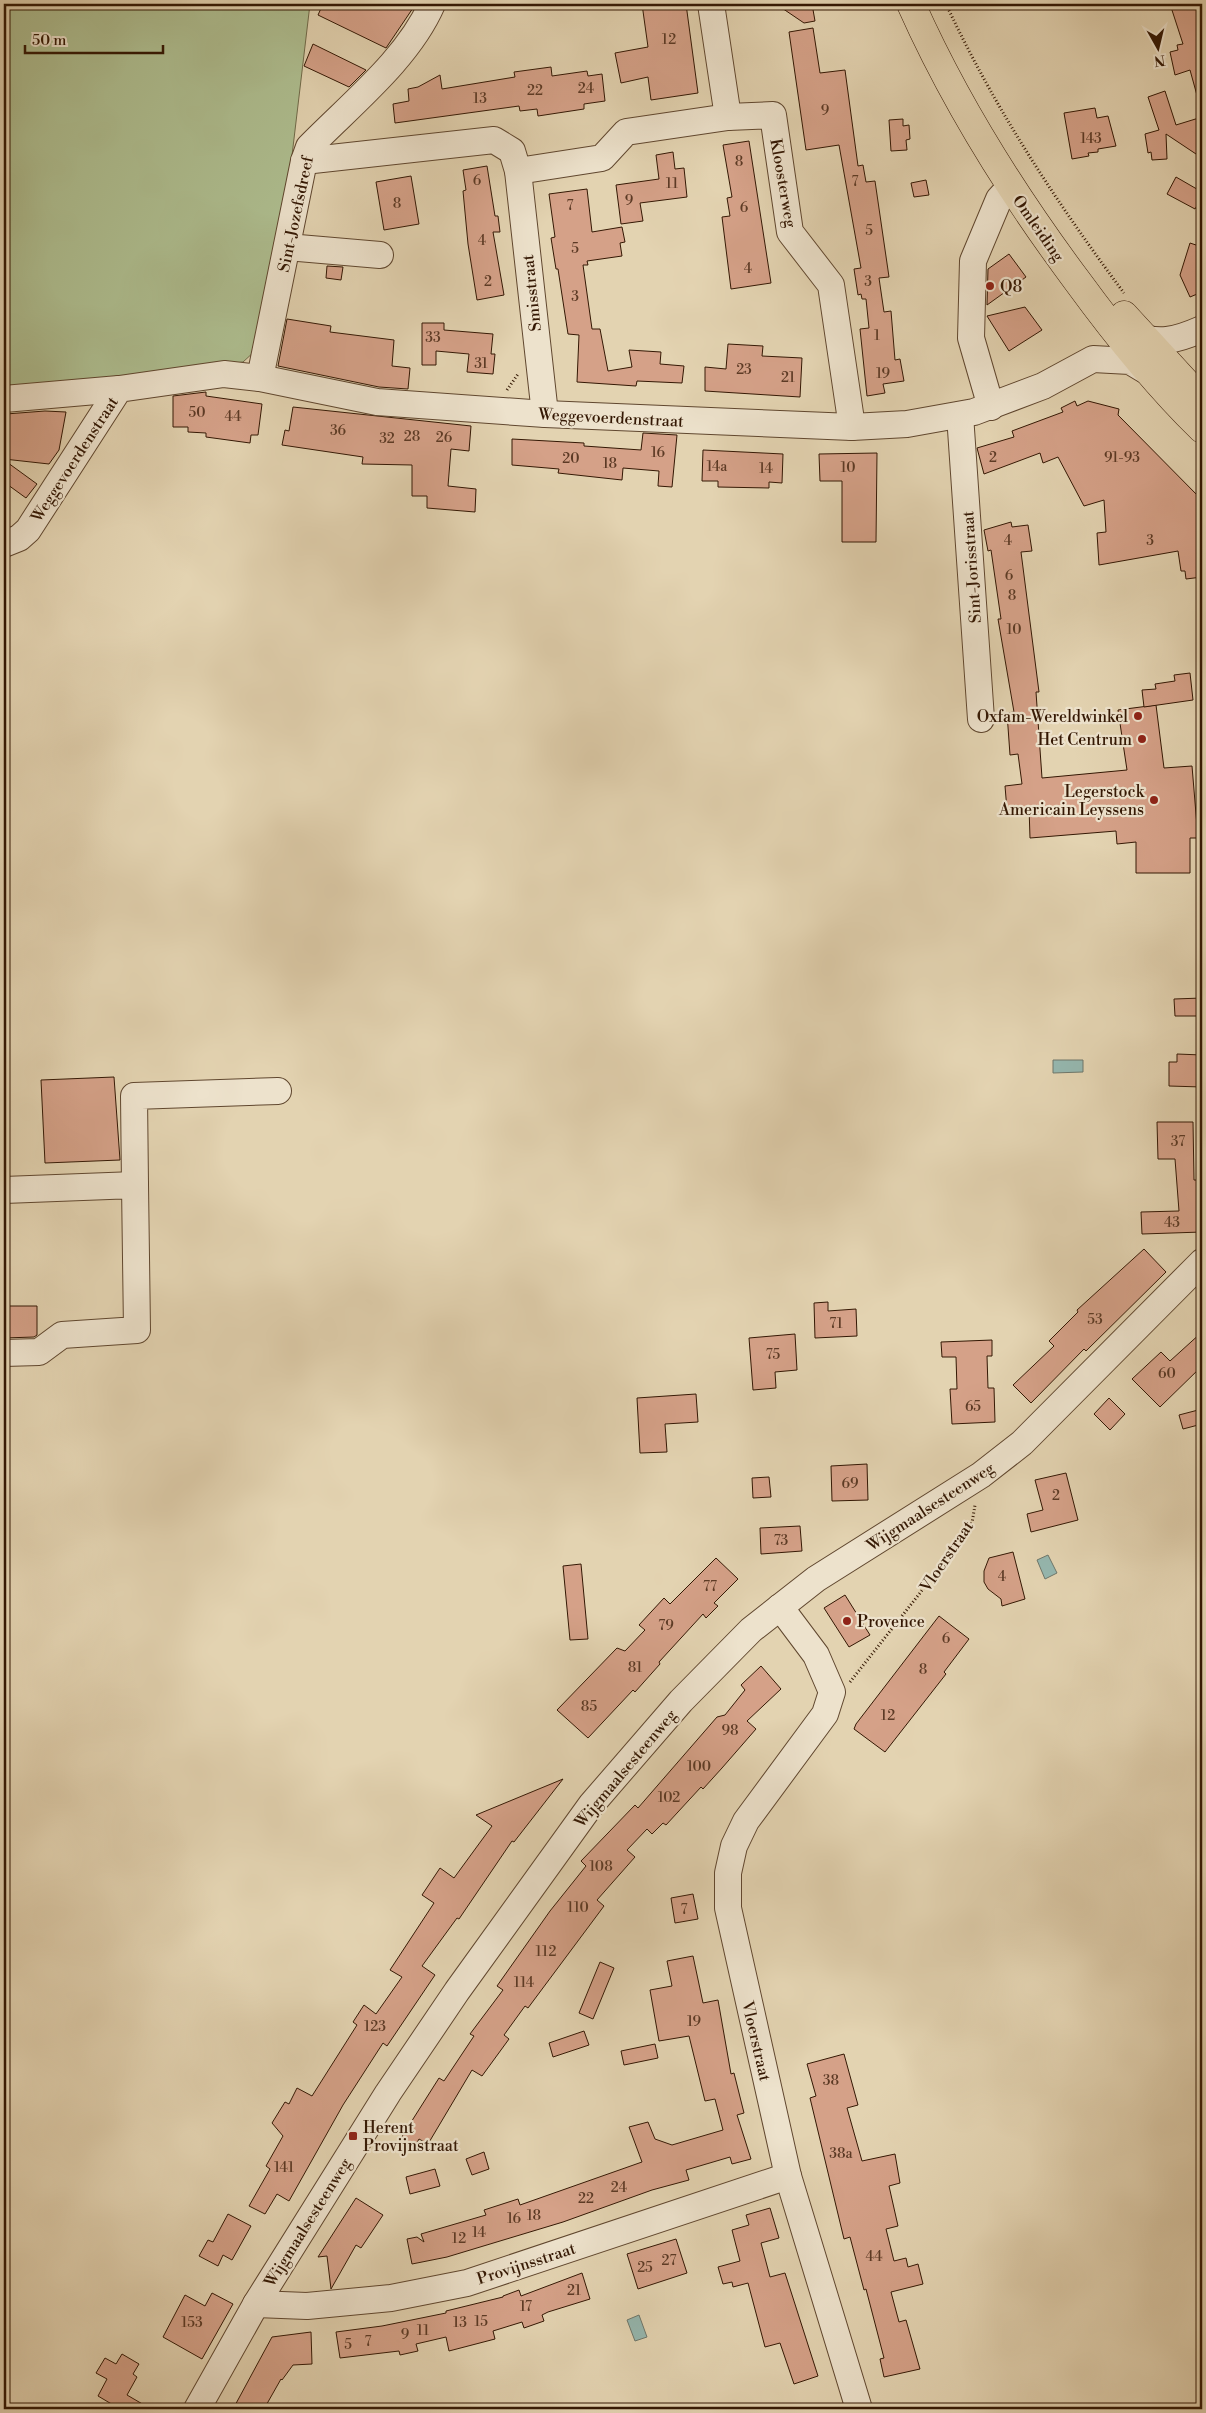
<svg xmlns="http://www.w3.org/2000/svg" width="1206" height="2413" viewBox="0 0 1206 2413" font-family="'Libre Bodoni',serif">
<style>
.green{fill:#aebe90;stroke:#716b4a}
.water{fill:#95b7af;stroke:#6e776b}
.building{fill:#d5a188;stroke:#341804}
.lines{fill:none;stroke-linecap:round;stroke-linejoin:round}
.minor-casing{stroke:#60472f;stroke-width:28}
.major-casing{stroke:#341804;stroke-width:29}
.path{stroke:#341804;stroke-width:3;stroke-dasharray:1 2.5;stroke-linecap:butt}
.minor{stroke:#ede2cc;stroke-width:26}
.major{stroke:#e3d3b1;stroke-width:28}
.poi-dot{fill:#8f2418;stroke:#ede2cc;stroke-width:2}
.labels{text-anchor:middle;stroke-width:4.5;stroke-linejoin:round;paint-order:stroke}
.number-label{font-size:14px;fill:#5c3a25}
.street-label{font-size:16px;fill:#341804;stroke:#ede2cc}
.poi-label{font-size:16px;fill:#341804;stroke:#ede2cc;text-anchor:start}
</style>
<rect width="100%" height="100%" fill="#e3d3b1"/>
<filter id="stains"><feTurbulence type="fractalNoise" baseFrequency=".004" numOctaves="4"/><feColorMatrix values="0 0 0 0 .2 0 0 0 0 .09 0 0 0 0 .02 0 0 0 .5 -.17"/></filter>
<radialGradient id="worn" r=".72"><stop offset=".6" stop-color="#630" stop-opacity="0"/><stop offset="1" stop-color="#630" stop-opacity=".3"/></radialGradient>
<path class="green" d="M 4,4 L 310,4 L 291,164 L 255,351 L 243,362 L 4,392 Z"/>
<g class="water">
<path d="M 1053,1060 L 1083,1060 L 1083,1072 L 1053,1073 Z"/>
<path d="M 1048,1555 L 1057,1573 L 1045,1579 L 1037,1560 Z"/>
<path d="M 639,2315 L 647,2337 L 635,2341 L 627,2320 Z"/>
</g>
<g class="building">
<path d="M 323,4 L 404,4 L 413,8 L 386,48 L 318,15 Z"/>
<path d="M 642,4 L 686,4 L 698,93 L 651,100 L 648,77 L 621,83 L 615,53 L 648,47 Z"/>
<path d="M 776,4 L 812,4 L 815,21 L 804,23 Z"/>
<path d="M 1170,4 L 1202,4 L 1202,98 L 1198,99 L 1190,70 L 1175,75 L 1170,52 L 1178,50 L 1177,45 L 1183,44 Z"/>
<path d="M 813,28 L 820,73 L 845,70 L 858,166 L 863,165 L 866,182 L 875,181 L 889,277 L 879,278 L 884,312 L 891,311 L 895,360 L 900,359 L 904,381 L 883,384 L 885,393 L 867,396 L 860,329 L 869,328 L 866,299 L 862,299 L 861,294 L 858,295 L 854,269 L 861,268 L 839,145 L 806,150 L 789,32 Z"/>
<path d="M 313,44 L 366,70 L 349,87 L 304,66 Z"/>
<path d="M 551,67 L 552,76 L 587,71 L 588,76 L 602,74 L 605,101 L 584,104 L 584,109 L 538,116 L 537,109 L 520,111 L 519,106 L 395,123 L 393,104 L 409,101 L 408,89 L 418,87 L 440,75 L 442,89 L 515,77 L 514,72 Z"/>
<path d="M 1165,91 L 1176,125 L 1202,117 L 1202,158 L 1166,134 L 1167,159 L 1152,160 L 1151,152 L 1148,153 L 1145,134 L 1159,130 L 1148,97 Z"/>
<path d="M 1095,108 L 1097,118 L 1108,116 L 1116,146 L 1098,149 L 1098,152 L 1088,153 L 1089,156 L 1072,159 L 1064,113 Z"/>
<path d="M 903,119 L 903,126 L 909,125 L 910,139 L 906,140 L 907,150 L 891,151 L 889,120 Z"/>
<path d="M 749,141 L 771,283 L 731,289 L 722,217 L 730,216 L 727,198 L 732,197 L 723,145 Z"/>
<path d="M 673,152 L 675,169 L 684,168 L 687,197 L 640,203 L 643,221 L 621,224 L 616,185 L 659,179 L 656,155 Z"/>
<path d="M 487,166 L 495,216 L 498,216 L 500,232 L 493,232 L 504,295 L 477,300 L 468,244 L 463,191 L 466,190 L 463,170 Z"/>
<path d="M 411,176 L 419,224 L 384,230 L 376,182 Z"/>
<path d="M 1176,177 L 1202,192 L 1202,197 L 1195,209 L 1167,194 Z"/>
<path d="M 926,180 L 929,195 L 914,197 L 911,183 Z"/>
<path d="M 587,189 L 592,232 L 622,227 L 625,242 L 620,243 L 622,256 L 587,261 L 588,265 L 583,265 L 592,329 L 600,329 L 608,371 L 632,367 L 629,350 L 661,352 L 660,364 L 684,366 L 682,383 L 637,381 L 636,386 L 577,382 L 579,335 L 568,334 L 558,269 L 556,269 L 551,238 L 555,237 L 549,194 Z"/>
<path d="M 1190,243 L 1202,247 L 1202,292 L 1190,297 L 1180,275 Z"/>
<path d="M 1009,254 L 1026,277 L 987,305 L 988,269 Z"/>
<path d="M 327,266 L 343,267 L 341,280 L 326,278 Z"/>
<path d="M 1025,307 L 1042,330 L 1009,351 L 987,316 Z"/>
<path d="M 287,319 L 331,326 L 330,332 L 394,340 L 392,366 L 410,368 L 408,389 L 379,387 L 278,366 Z"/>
<path d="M 422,323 L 444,323 L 444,330 L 493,334 L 491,354 L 495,354 L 493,374 L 467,372 L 469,354 L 436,351 L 436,365 L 422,365 Z"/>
<path d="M 728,344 L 763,346 L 762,356 L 802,358 L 800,397 L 705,391 L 705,367 L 726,369 Z"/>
<path d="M 206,392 L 206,396 L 262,404 L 258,435 L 251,435 L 250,443 L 206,437 L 206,433 L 188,432 L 188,427 L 173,427 L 173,396 Z"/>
<path d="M 1075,401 L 1077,406 L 1088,401 L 1119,409 L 1118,415 L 1202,500 L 1202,577 L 1186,579 L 1185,571 L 1181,571 L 1178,551 L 1099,565 L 1097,533 L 1106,532 L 1104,500 L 1084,506 L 1058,457 L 1043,463 L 1040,453 L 984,474 L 977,448 L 1014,437 L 1012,431 L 1063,412 L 1061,408 Z"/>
<path d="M 293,407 L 471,426 L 469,451 L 451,449 L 448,486 L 476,489 L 475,512 L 427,508 L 427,496 L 412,496 L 412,465 L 362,464 L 363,457 L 282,445 L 285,430 L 289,431 Z"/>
<path d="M 45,411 L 66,412 L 59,450 L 49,464 L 4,459 L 6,414 Z"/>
<path d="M 643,433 L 677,435 L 672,487 L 658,486 L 659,471 L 623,468 L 622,480 L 558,473 L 559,469 L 512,465 L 512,439 L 584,443 L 584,446 L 641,450 Z"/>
<path d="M 703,450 L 783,454 L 782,483 L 769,482 L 769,488 L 718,487 L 718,481 L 702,481 Z"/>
<path d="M 877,453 L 876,542 L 842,542 L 842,481 L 820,481 L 819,454 Z"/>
<path d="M 4,460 L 37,484 L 26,498 L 4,482 Z"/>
<path d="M 1011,522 L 1012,527 L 1028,525 L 1032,551 L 1021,552 L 1039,692 L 1036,692 L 1042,778 L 1127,770 L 1118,710 L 1156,705 L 1164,768 L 1192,766 L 1198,838 L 1190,838 L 1190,873 L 1136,873 L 1136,842 L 1117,844 L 1116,831 L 1030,838 L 1029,807 L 1007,810 L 1005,786 L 1022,784 L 1018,754 L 1010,755 L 1007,713 L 1014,712 L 998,619 L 1001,619 L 991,550 L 988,551 L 984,530 Z"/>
<path d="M 1190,673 L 1193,700 L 1144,707 L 1142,690 L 1156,689 L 1155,684 L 1175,681 L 1174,675 Z"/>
<path d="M 1202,998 L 1202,1016 L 1175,1016 L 1174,999 Z"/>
<path d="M 1177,1054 L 1202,1055 L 1202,1087 L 1169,1086 L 1169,1062 L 1177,1062 Z"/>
<path d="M 114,1077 L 120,1160 L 45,1163 L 41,1080 Z"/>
<path d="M 1157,1122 L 1193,1122 L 1194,1180 L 1202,1180 L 1202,1232 L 1142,1234 L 1141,1212 L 1179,1211 L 1175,1159 L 1158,1159 Z"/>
<path d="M 1144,1249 L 1166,1272 L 1086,1351 L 1084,1349 L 1031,1403 L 1013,1385 L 1054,1346 L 1049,1341 L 1078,1312 L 1077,1310 Z"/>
<path d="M 828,1302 L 828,1311 L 856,1309 L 857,1336 L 815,1338 L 814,1303 Z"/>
<path d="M 4,1306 L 37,1306 L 37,1335 L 34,1337 L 4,1338 Z"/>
<path d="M 1202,1332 L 1202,1366 L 1160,1407 L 1132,1379 L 1161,1352 L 1170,1361 Z"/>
<path d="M 795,1334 L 797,1370 L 775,1372 L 776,1388 L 753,1390 L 749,1338 Z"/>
<path d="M 992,1340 L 992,1356 L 987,1356 L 988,1388 L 994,1388 L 995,1422 L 952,1424 L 950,1389 L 957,1389 L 956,1357 L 942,1357 L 941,1342 Z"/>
<path d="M 696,1394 L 698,1422 L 665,1424 L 667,1452 L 640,1453 L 637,1398 Z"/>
<path d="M 1109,1398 L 1125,1414 L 1110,1430 L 1094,1414 Z"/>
<path d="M 1202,1409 L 1202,1424 L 1183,1429 L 1179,1415 Z"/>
<path d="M 867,1464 L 868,1500 L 832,1501 L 831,1466 Z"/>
<path d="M 1066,1473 L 1078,1520 L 1031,1532 L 1027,1514 L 1043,1510 L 1035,1480 Z"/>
<path d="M 769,1477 L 771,1497 L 753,1498 L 752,1478 Z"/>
<path d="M 800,1526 L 802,1551 L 761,1554 L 760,1528 Z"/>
<path d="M 1013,1552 L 1025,1599 L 1002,1606 L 1001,1599 L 988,1589 L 984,1582 L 984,1571 L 989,1558 Z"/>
<path d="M 716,1558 L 738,1579 L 714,1603 L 718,1606 L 706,1618 L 703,1614 L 659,1662 L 660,1664 L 635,1692 L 633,1690 L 588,1738 L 557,1710 L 617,1648 L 625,1651 L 645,1630 L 639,1625 L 664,1598 L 670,1604 Z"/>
<path d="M 581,1564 L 588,1639 L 570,1640 L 563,1566 Z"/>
<path d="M 845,1595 L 870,1635 L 849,1647 L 824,1608 Z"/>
<path d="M 939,1616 L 969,1639 L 944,1672 L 946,1674 L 885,1752 L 854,1729 L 856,1724 Z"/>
<path d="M 761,1666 L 781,1689 L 747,1721 L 756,1729 L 722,1768 L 703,1789 L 701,1787 L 666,1825 L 663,1823 L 652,1834 L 647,1829 L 627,1850 L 635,1857 L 597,1900 L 604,1906 L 528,2008 L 525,2006 L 504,2035 L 509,2039 L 482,2076 L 472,2070 L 428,2144 L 419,2139 L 415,2146 L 401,2138 L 439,2078 L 444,2081 L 474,2036 L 470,2034 L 503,1990 L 497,1986 L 550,1911 L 586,1866 L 581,1861 L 635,1805 L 638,1808 L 717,1717 L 725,1715 L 745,1690 L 741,1685 Z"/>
<path d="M 563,1779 L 514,1842 L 512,1841 L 459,1919 L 457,1918 L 422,1966 L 435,1975 L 387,2046 L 383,2043 L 343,2105 L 289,2201 L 277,2194 L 265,2214 L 249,2206 L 270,2169 L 266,2166 L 283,2136 L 272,2123 L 285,2102 L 289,2104 L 297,2088 L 312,2096 L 357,2025 L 353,2022 L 364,2005 L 376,2014 L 402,1977 L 390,1970 L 434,1903 L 422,1895 L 440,1868 L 454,1878 L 492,1826 L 476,1815 Z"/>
<path d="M 693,1894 L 698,1919 L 675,1923 L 671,1898 Z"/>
<path d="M 693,1956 L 703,2003 L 718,2000 L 731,2074 L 734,2073 L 744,2113 L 737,2115 L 751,2159 L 732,2164 L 730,2157 L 686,2170 L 689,2180 L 652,2190 L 563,2222 L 447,2257 L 412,2264 L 407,2239 L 417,2237 L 424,2242 L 421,2234 L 486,2215 L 484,2210 L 518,2199 L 520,2205 L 642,2162 L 629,2127 L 648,2122 L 655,2139 L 672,2145 L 723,2130 L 715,2099 L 705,2101 L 689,2036 L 659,2041 L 650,1990 L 672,1986 L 667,1961 Z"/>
<path d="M 600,1962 L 614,1968 L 593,2019 L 579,2013 Z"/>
<path d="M 584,2031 L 589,2045 L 553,2057 L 549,2043 Z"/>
<path d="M 655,2044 L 658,2058 L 624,2065 L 621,2051 Z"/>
<path d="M 844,2054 L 858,2105 L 847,2108 L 862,2161 L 895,2154 L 900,2183 L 889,2186 L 898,2226 L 886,2229 L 894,2261 L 906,2258 L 908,2267 L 918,2264 L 923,2284 L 891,2292 L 899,2322 L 906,2320 L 920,2369 L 884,2377 L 880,2359 L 884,2358 L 866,2289 L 864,2290 L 850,2237 L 844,2239 L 810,2098 L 816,2096 L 807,2064 Z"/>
<path d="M 484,2152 L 489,2169 L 472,2175 L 466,2159 Z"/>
<path d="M 435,2169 L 440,2186 L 410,2194 L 406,2177 Z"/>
<path d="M 356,2198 L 383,2215 L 361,2248 L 356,2245 L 331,2289 L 327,2256 L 318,2257 Z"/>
<path d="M 770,2208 L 779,2238 L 761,2243 L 770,2277 L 785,2273 L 818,2376 L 794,2384 L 780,2343 L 765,2347 L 748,2283 L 733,2287 L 732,2282 L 723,2284 L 718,2267 L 740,2261 L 732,2230 L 749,2225 L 746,2215 Z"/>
<path d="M 228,2214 L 251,2226 L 232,2260 L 223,2255 L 218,2266 L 199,2256 L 208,2240 L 213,2242 Z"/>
<path d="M 676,2239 L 687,2273 L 638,2289 L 627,2254 Z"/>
<path d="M 582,2273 L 590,2299 L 548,2312 L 542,2315 L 544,2321 L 524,2328 L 522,2322 L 493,2331 L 495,2339 L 449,2351 L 446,2337 L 416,2344 L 418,2351 L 400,2355 L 399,2351 L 340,2358 L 336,2332 L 382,2326 L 446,2313 L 446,2311 L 503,2297 L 503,2296 L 519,2290 L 521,2296 Z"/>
<path d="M 212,2293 L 233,2304 L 202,2359 L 163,2337 L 185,2295 L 205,2306 Z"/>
<path d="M 311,2332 L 312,2364 L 293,2365 L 282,2380 L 281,2379 L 264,2409 L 233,2409 L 272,2337 Z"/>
<path d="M 122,2354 L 139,2364 L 133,2374 L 137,2377 L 127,2395 L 151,2409 L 120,2409 L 98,2396 L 107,2379 L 96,2373 L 105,2358 L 116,2364 Z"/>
</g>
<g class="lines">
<g class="minor-casing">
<g id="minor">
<path d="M 711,4 L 728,117 L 773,115 L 790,232 L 831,285 L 852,427"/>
<path d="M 304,161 L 494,140 L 512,151 L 518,171 L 545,414"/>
<path d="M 518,171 L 602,158 L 626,132 L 728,117"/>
<path d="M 287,247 L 380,255"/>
<path d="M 1132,333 C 1157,346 1177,340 1202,329"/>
<path d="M 260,378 L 304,161 L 309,147 C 351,104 408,59 432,4"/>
<path d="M 4,399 L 119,389"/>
<path d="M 991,407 L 971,338 L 973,261 L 999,199 L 1010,187"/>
<path d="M 960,415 L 981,719"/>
<path d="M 4,544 L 19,538 L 28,530 L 119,389 L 224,374 L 260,378 L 377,402 L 545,414 L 852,427 L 907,424 L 974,412 L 1043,386 L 1093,359 L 1130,361 L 1145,370"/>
<path d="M 135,1185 L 134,1096 L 278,1091"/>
<path d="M 4,1190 L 135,1185 L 137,1330 L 62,1335 L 39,1352 L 4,1353"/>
<path d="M 780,1607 L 816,1655 L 832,1692 L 825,1714 L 746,1821 L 734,1846 L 728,1873 L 728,1908 L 788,2176 L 859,2409"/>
<path d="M 256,2304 L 307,2306 L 391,2298 L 467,2283 L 788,2176"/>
<path d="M 197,2409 L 256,2304 L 388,2093 L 457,1991 L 591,1805 L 681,1701 L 751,1630 L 816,1579 L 981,1475 L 1022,1443 L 1202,1262"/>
</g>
</g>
<g class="major-casing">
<g id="major">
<path d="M 911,4 C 955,103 1013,195 1078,282 C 1116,334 1156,384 1202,429"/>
<path d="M 1124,315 L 1202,400"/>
</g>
</g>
<g class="path">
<path d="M 946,4 C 994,107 1056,202 1124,293"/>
<path d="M 507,390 L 518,374"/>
<path d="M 850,1682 L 920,1593 L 972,1523 L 975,1505"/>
</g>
<use href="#minor" class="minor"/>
<use href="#major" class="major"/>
</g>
<g class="poi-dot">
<circle cx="990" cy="286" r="5"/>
<circle cx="1138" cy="716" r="5"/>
<circle cx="1142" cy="739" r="5"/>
<circle cx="1154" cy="800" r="5"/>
<circle cx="847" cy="1621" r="5"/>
<rect x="348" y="2131" width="10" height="10" rx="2.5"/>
</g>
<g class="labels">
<g class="number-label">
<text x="669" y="44">12</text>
<text x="586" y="93">24</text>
<text x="535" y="95">22</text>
<text x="480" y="103">13</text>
<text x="825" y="115">9</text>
<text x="1091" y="143">143</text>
<text x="739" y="166">8</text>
<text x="477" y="185">6</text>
<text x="855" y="186">7</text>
<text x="672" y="188">11</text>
<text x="629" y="205">9</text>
<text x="397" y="208">8</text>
<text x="570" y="210">7</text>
<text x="744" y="212">6</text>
<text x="869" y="235">5</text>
<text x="482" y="245">4</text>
<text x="575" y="253">5</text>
<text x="748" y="273">4</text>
<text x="488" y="286">2</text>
<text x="868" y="286">3</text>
<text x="575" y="301">3</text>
<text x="877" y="340">1</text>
<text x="433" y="342">33</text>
<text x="481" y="368">31</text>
<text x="744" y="374">23</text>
<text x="883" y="378">19</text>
<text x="788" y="382">21</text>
<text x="197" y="417">50</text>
<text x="233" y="421">44</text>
<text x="338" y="435">36</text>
<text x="412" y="441">28</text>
<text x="444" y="442">26</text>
<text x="387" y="443">32</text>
<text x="658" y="457">16</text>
<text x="993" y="462">2</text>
<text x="1122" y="462">91-93</text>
<text x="571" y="463">20</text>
<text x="610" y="468">18</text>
<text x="717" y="471">14a</text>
<text x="848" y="472">10</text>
<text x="766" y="473">14</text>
<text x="1008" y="545">4</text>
<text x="1150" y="545">3</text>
<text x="1009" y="580">6</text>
<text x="1012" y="600">8</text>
<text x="1014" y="634">10</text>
<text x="1178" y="1146">37</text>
<text x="1172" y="1227">43</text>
<text x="1095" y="1324">53</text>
<text x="836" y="1328">71</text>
<text x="773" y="1359">75</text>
<text x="1167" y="1378">60</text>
<text x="973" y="1411">65</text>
<text x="850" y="1488">69</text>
<text x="1056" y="1500">2</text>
<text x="781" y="1545">73</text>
<text x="1002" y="1581">4</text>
<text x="710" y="1591">77</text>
<text x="666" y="1630">79</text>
<text x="946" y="1643">6</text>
<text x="635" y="1672">81</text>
<text x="923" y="1674">8</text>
<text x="589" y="1711">85</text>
<text x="888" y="1720">12</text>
<text x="730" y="1735">98</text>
<text x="699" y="1771">100</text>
<text x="669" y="1802">102</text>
<text x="601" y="1871">108</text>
<text x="578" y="1912">110</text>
<text x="684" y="1914">7</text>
<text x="546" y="1956">112</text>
<text x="524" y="1987">114</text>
<text x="694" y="2026">19</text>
<text x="375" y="2031">123</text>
<text x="831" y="2085">38</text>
<text x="841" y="2158">38a</text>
<text x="284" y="2172">141</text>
<text x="619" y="2192">24</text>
<text x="586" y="2203">22</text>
<text x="534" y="2220">18</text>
<text x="514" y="2223">16</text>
<text x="479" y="2237">14</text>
<text x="459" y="2243">12</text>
<text x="874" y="2261">44</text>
<text x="669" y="2265">27</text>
<text x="645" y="2272">25</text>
<text x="574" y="2295">21</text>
<text x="526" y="2311">17</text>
<text x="481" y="2326">15</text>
<text x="192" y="2327">153</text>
<text x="460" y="2327">13</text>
<text x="423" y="2335">11</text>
<text x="405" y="2339">9</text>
<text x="368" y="2346">7</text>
<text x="348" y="2349">5</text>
</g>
<g class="street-label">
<text transform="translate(784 183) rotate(80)" y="6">Kloosterweg</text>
<text transform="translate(295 214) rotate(-78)" y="6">Sint-Jozefsdreef</text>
<text transform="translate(1039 228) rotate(55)" y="6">Omleiding</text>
<text transform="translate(531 293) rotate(-96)" y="6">Smisstraat</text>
<text transform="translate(611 417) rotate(3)" y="6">Weggevoerdenstraat</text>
<text transform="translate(74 459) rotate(-57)" y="6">Weggevoerdenstraat</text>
<text transform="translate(971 567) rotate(-94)" y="6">Sint-Jorisstraat</text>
<text transform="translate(930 1506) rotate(-33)" y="6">Wijgmaalsesteenweg</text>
<text transform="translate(946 1556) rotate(-56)" y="6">Vloerstraat</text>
<text transform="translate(625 1768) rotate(-50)" y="6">Wijgmaalsesteenweg</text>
<text transform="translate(757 2041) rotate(77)" y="6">Vloerstraat</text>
<text transform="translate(307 2222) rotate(-58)" y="6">Wijgmaalsesteenweg</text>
<text transform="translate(526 2263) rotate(-18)" y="6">Provijnsstraat</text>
</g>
<g class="poi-label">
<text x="1000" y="292">Q8</text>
<text x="1128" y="722" text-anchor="end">Oxfam-Wereldwinkel</text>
<text x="1132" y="745" text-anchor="end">Het Centrum</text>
<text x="1144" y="797" text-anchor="end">Legerstock<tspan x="1144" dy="18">Americain Leyssens</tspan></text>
<text x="857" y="1627">Provence</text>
<text x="363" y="2133">Herent<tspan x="363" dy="18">Provijnstraat</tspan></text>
</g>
</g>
<rect width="1206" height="2413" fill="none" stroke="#e3d3b1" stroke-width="20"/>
<rect x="5" y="5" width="1196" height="2403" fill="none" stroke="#341804" stroke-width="2.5"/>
<rect x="10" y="10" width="1186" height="2393" fill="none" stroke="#341804"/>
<g transform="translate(1158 48) rotate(172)" stroke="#ede2cc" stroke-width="4" paint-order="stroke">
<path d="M0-4L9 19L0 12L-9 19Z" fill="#341804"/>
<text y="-8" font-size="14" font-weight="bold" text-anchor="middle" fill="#341804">N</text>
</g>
<path d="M25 45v8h138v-8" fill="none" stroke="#341804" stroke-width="2.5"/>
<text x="32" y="45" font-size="15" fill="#341804" stroke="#ede2cc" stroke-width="4" paint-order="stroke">50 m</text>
<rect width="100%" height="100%" filter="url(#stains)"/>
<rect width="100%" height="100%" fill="url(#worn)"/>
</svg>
